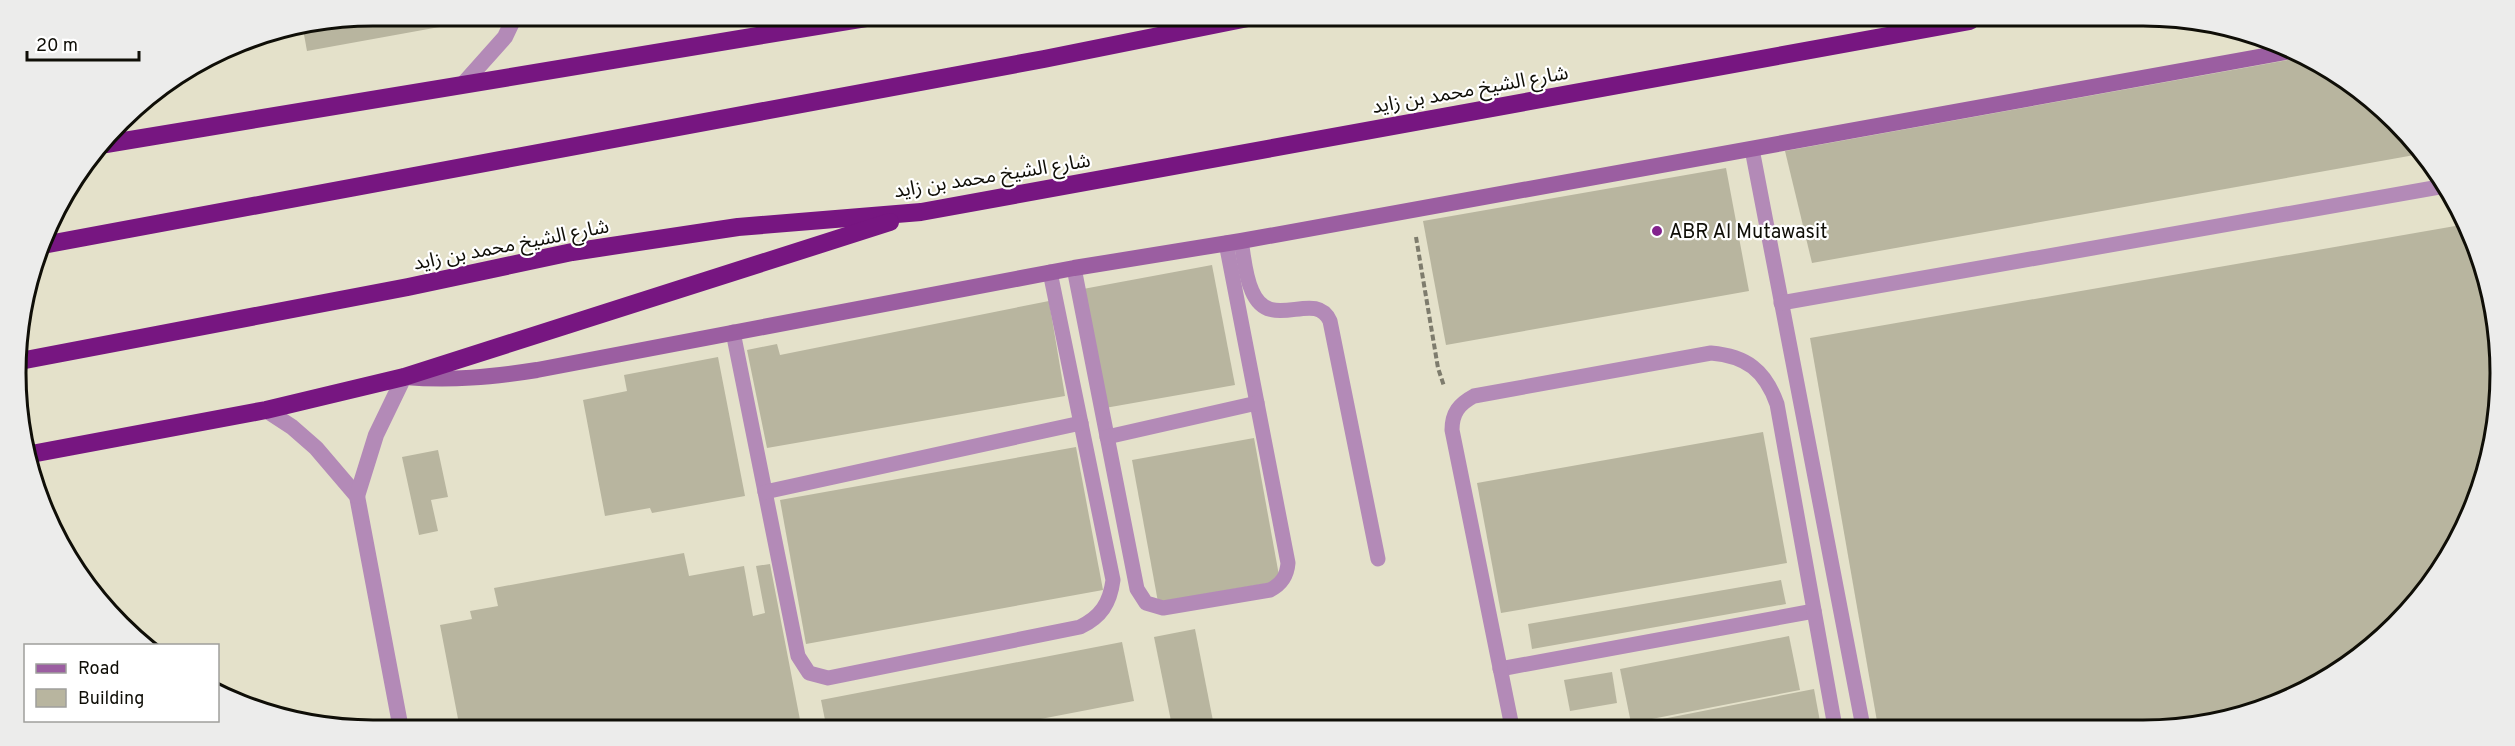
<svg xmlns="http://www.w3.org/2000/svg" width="2515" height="746" viewBox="0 0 2515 746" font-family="Overpass,'Noto Sans Arabic',sans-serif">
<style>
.building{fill:#b8b59f}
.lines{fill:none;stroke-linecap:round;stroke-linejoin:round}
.path{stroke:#7e7c6d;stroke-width:4;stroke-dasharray:6 3;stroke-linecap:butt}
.service{stroke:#b38ab7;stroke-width:15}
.minor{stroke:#b38ab7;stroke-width:16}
.secondary{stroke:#9b5ea1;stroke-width:16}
.motorway{stroke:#771681;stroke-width:18}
.poi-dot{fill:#83228d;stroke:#fff;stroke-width:2}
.labels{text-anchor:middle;stroke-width:4.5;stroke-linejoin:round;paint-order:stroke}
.street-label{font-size:20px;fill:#0f0e07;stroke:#fff}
.poi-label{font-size:20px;fill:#0f0e07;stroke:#fff;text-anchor:start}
.rim{fill:none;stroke:#0f0e07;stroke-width:3}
</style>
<rect width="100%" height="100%" fill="#e4e1ca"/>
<g class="building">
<path d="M 373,15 L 470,15 L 467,22 L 307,51 L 303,29 Z"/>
<path d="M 2299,58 L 2341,76 L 2420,154 L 1812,263 L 1785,151 Z"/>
<path d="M 1726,168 L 1749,291 L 1446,345 L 1423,221 Z"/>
<path d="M 2461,225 L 2493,303 L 2493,443 L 2452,552 L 2378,642 L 2300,694 L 2188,728 L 1878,727 L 1810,338 Z"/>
<path d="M 1212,265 L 1235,385 L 1105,408 L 1083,289 Z"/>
<path d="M 1049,301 L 1065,396 L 767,448 L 747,350 L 777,344 L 780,355 Z"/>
<path d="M 718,357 L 745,496 L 652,513 L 650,508 L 605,516 L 583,400 L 627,391 L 624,375 Z"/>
<path d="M 1763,432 L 1787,563 L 1501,613 L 1477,483 Z"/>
<path d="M 1254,438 L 1280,581 L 1158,602 L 1132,460 Z"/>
<path d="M 1076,447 L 1103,590 L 806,644 L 780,500 Z"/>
<path d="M 438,450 L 448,497 L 431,500 L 438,531 L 419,535 L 402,457 Z"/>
<path d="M 684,553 L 689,576 L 744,566 L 753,616 L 765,613 L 756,566 L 770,564 L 801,725 L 459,724 L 440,625 L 472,619 L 470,611 L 498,606 L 494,588 Z"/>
<path d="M 1781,580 L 1786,604 L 1532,649 L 1528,624 Z"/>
<path d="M 1195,629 L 1214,726 L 1172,726 L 1154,637 Z"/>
<path d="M 1789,636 L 1800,690 L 1631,723 L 1620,669 Z"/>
<path d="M 1122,642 L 1134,701 L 1005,726 L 826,725 L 821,700 Z"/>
<path d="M 1612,672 L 1617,703 L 1570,711 L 1564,680 Z"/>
<path d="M 1814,689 L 1821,727 L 1627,727 L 1627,726 Z"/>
<path d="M 1137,719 L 1138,726 L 1107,726 L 1107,725 Z"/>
</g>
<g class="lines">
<path class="path" d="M 1416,237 L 1438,368 L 1444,386"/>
<g class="service">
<path d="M 1752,149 L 1863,727"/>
<path d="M 1241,241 C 1244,257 1245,276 1252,291 C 1270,334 1315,288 1330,321 L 1378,559"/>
<path d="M 1074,268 L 1137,589 L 1146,603 L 1163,608 L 1270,590 C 1282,584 1287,576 1288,563 L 1226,243"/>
<path d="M 1781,303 L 2445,186"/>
<path d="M 733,332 L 798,656 L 809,673 L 828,678 L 1080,627 C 1101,617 1110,603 1113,580 L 1050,272"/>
<path d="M 1107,437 L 1257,403"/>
<path d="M 765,492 L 1081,423"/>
<path d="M 1500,669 L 1814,611"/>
<path d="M 1512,727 L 1452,430 C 1452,413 1459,404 1474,396 L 1711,353 C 1746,356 1765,370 1777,404 L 1835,727"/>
</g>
<g class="minor">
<path d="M 245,40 L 246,43"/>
<path d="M 464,83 L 505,37 L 515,16"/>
<path d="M 266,410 L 292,427 L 316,448 L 357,496 L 400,724"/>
<path d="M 357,496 L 376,435 L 404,377"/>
</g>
<path class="secondary" d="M 405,377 C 451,381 492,377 537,370 L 1074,268 L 1241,241 L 2286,52"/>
<g class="motorway">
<path d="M 106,144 L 872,17"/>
<path d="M 43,245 L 1044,59 L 1248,18"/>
<path d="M 20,361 L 408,287 L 572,252 L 738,227 L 921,212 L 1970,21"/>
<path d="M 26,455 L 266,410 L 404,377 L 890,222"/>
</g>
</g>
<circle class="poi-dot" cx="1657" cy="231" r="6"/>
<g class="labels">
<g class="street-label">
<text transform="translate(1470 89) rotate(-10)" y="7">شارع الشيخ محمد بن زايد</text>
<text transform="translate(992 175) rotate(-9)" y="7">شارع الشيخ محمد بن زايد</text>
<text transform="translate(511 244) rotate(-11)" y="7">شارع الشيخ محمد بن زايد</text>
</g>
<g class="poi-label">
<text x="1669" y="238">ABR Al Mutawasit</text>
</g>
</g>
<path d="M0 0H2515V746H0ZM373 26H2143A347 347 0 0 1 2490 373V373A347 347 0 0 1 2143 720H373A347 347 0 0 1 26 373V373A347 347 0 0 1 373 26Z" fill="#ececeb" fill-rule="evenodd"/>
<path class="rim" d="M373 26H2143A347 347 0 0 1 2490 373V373A347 347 0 0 1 2143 720H373A347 347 0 0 1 26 373V373A347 347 0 0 1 373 26Z"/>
<rect x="24" y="644" width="195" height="78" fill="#ffffff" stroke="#9f9f9c" stroke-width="1.5"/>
<rect x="36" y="664" width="30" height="9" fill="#9b5ea1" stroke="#9f9f9c" stroke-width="1.5"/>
<text x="78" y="674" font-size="18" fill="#0f0e07">Road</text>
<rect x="36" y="689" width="30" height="18" fill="#b8b59f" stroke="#9f9f9c" stroke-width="1.5"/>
<text x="78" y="704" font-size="18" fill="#0f0e07">Building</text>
<path d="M27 51v9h112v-9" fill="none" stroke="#0f0e07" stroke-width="3"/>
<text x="36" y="51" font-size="18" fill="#0f0e07" stroke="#ffffff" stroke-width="4.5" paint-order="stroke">20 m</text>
</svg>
